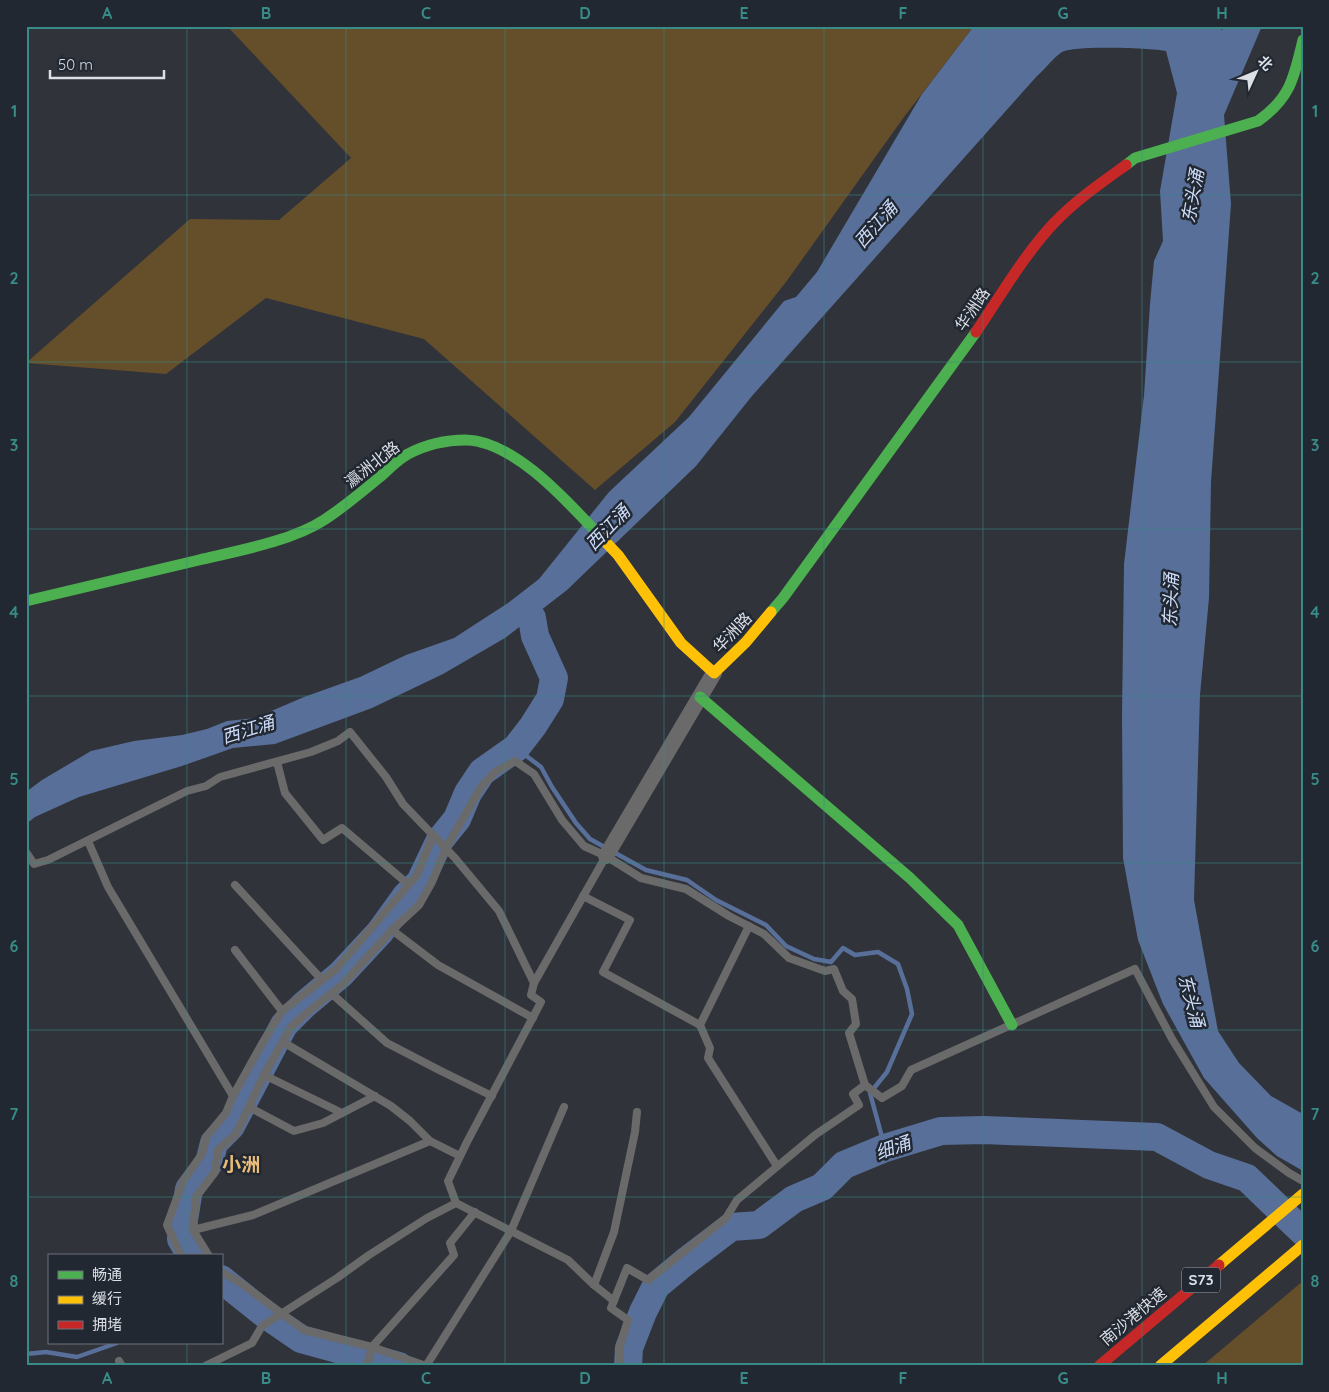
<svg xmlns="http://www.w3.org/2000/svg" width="1329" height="1392" viewBox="0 0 1329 1392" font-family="Quicksand,'Noto Sans SC',sans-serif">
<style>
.green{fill:#654e2a}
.water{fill:#586f99}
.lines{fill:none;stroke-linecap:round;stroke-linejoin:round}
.stream{stroke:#586f99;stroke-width:4.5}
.river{stroke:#586f99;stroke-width:28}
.lane{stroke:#6b6a6a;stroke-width:8}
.street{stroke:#6b6a6a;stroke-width:16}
.fast{stroke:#4caf50;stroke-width:11}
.slow{stroke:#ffc107;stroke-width:11}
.jam{stroke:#c62828;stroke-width:11}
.grid{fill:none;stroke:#388b86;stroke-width:1;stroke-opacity:0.55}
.labels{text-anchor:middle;stroke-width:5;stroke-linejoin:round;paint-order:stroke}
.shield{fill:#222832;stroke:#a4a8b0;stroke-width:1}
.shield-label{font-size:15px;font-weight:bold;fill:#dbdfe6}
.street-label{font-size:16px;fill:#dbdfe6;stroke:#222832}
.water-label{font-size:18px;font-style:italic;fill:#ccdcf9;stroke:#222832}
.quarter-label{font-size:19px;font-weight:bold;fill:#eabd7a;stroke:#222832}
.neatline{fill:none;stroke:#388b86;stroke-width:2}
.grid-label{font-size:16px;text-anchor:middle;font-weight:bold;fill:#388b86}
</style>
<rect width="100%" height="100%" fill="#303339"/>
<g class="green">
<path d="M 227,26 L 974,26 L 904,117 L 786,282 L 675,422 L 595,490 L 424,339 L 266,298 L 166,374 L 26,363 L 190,219 L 279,220 L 351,158 Z"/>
<path d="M 1303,1281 L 1303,1366 L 1202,1366 Z"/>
</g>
<path class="water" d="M 974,26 L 1218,26 L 1222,30 L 1226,26 L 1262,26 L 1224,115 L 1231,204 L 1211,482 L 1209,598 L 1200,695 L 1194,900 L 1218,1031 L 1239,1063 L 1271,1096 L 1303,1114 L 1303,1171 L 1277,1156 L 1257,1138 L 1204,1078 L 1163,1004 L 1138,940 L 1123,858 L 1122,715 L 1124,564 L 1144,395 L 1150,304 L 1154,261 L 1163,241 L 1160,191 L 1177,93 L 1166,51 C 1151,48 1074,45 1062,52 C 1053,58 1045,69 1037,76 L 752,396 L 696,466 L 567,590 L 505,638 L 443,674 L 372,708 L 275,744 L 233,748 L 182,766 L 79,797 L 35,817 L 26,824 L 26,792 L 42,780 L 91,751 L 134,741 L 182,735 L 207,729 L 227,721 L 255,718 L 304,697 L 360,677 L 406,655 L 454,638 L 508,603 L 539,579 L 609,492 L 689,417 L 784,301 L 796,297 L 817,272 L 922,94 Z"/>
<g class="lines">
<g class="stream">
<path d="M 516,748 L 541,767 L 552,787 L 576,823 L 590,839 L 646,870 L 687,880 L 716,900 L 766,925 L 786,946 L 814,959 L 831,962 L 843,948 L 855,955 L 878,952 L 898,964 L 907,989 L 912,1014 L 887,1072 L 870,1093 L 885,1148"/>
<path d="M 26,1354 L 46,1352 L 77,1357 L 117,1343"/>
</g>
<g class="river">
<path d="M 191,1256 L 181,1239 L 189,1189 L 209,1163 L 214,1143 L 231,1126 L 284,1025 L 304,1005 L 341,974 L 380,932 L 406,896 L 420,882 L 440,840 L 457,819 L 468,793 L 482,772 L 516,748 L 533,726 L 550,699 L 554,678 L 535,636 L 532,618"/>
<path d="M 221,1279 L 266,1315 L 301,1339 L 399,1366"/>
<path d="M 628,1366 L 629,1348 L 643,1312 L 656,1286 L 685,1262 L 731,1227 L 759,1225 L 794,1199 L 822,1187 L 844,1165 L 885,1148 L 941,1131 L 984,1130 L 1157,1137 L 1209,1165 L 1247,1178 L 1303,1232"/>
</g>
<g class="lane">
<path d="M 277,762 L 285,793 L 323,840 L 342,828 L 408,884"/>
<path d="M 88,841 L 108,887 L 233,1096"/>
<path d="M 26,852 L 34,864 L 48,860 L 187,791 L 206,786 L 220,777 L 311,752 L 338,741 L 350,732 L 386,777 L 403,804 L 455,858 L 499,911 L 534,983 L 531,995 L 541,1002 L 467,1142 L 448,1181 L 456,1203 L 427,1218 L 369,1255 L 337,1278 L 262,1326 L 252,1343 L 205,1366"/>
<path d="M 235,885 L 322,980"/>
<path d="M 583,896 L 630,920 L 603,972 L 700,1025"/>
<path d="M 749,926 L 700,1025 L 710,1048 L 708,1058 L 777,1166"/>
<path d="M 392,930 L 438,965 L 533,1018"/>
<path d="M 235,950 L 282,1011"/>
<path d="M 534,983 L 606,856"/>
<path d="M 331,993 L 387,1043 L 441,1071 L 492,1096"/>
<path d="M 283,1042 L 391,1106 L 410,1121 L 430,1141 L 460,1156"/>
<path d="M 264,1075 L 342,1113"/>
<path d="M 865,1085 L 882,1098 L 902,1086 L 911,1070 L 1135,969 L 1172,1039 L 1214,1107 L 1255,1148 L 1289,1173 L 1303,1181"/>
<path d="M 249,1107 L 294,1131 L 323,1123 L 375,1096"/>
<path d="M 456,1203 L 568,1260 L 594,1285 L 614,1301"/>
<path d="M 193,1230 L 253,1215 L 430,1141"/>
<path d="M 181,1256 L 167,1225 L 183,1181 L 202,1154 L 206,1137 L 226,1113 L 233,1096 L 263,1042 L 282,1011 L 336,969 L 417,875 L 433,835"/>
<path d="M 209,1256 L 193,1230 L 196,1197 L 215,1172 L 218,1150 L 236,1134 L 264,1075 L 291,1027 L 308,1012 L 343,984 L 392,930 L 419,905 L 432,882 L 446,848 L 481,787 L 495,772 L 515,761 L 534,774 L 562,820 L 584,846 L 606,856 L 641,878 L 686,889 L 729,916 L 764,934 L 789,958 L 825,971 L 834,969 L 843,991 L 852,999 L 856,1024 L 849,1033 L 865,1085 L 853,1094 L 859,1105 L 815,1135 L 737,1200 L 726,1218 L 648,1280 L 627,1268 L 611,1308 L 628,1320 L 620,1346 L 620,1366"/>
<path d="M 221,1272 L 238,1281 L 304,1330 L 372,1347 L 426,1366"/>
<path d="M 594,1285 L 614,1232 L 635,1132 L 637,1112"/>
<path d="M 119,1361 L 122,1366"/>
<path d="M 367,1366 L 372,1347 L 454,1255 L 450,1243 L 475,1212"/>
<path d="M 426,1366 L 511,1231 L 564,1107"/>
</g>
<path class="street" d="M 606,856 L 714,673"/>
<g class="fast">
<path d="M 1126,165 L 1135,158 L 1258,121 C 1291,98 1294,77 1303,40"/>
<path d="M 26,601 C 84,587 141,574 199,560 C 237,551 292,541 324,520 C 344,507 363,491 381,476 C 389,469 398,459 408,454 C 425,445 446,440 466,440 C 514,441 567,501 598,534"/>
<path d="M 771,612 L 783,598 L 976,332"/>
<path d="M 700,697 L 910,878 L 958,925 L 1012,1025"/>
</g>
<g class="slow">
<path d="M 598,534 L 618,555 L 681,643 L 714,673 L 746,642 L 771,612"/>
<path d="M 1219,1265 L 1303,1194"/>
<path d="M 1160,1366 L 1303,1245"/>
</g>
<g class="jam">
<path d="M 976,332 C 1001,295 1024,255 1054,223 C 1076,200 1101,183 1126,165"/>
<path d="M 1099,1366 L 1219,1265"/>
</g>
</g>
<path class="grid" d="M 187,26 L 187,1256M 346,26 L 346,1366M 505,26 L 505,1366M 664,26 L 664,1366M 824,26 L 824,1366M 983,26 L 983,1366M 1142,26 L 1142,1366M 26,195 L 1303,195M 26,362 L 1303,362M 26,529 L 1303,529M 26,696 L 1303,696M 26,863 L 1303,863M 26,1030 L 1303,1030M 26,1197 L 1303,1197M 187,1343 L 187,1366"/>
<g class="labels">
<rect class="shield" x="1182" y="1267.5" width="38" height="25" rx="4"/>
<g class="shield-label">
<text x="1201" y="1285">S73</text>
</g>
<g class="street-label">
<text transform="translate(972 309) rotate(-56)" y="6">华洲路</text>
<text transform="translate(372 464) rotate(-38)" y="6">瀛洲北路</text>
<text transform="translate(732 632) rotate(-46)" y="6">华洲路</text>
<text transform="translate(1133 1316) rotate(-40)" y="6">南沙港快速</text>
</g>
<g class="water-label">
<text transform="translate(1193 196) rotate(-80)" y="6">东头涌</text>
<text transform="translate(876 225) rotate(-49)" y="6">西江涌</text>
<text transform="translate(608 528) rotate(-46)" y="6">西江涌</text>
<text transform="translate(1171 600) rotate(-88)" y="6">东头涌</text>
<text transform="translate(248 730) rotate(-17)" y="6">西江涌</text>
<text transform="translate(1191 1001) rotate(75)" y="6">东头涌</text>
<text transform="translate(893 1148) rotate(-20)" y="6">细涌</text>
</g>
<g class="quarter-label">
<text x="241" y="1171">小洲</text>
</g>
</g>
<rect width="1329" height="1392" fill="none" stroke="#222832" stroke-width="55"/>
<rect x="48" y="1254" width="175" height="90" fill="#222832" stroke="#6c717a"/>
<rect x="58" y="1271" width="25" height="8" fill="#4caf50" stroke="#6c717a"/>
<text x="92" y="1280" font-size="15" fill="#dbdfe6">畅通</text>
<rect x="58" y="1296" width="25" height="8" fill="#ffc107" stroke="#6c717a"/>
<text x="92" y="1304" font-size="15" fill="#dbdfe6">缓行</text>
<rect x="58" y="1321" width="25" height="8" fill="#c62828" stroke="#6c717a"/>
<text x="92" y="1330" font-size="15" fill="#dbdfe6">拥堵</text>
<g transform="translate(1256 72) rotate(46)" stroke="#222832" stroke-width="4" paint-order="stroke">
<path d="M0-4L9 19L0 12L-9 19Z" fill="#dbdfe6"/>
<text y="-8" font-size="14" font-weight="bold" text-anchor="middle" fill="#dbdfe6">北</text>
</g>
<path d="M50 70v8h114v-8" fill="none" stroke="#dbdfe6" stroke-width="2.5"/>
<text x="58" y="70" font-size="15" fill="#dbdfe6" stroke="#222832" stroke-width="4" paint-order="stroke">50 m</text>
<rect x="28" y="28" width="1274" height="1336" class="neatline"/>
<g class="grid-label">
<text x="107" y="19">A</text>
<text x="266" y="19">B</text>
<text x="426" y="19">C</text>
<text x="585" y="19">D</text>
<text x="744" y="19">E</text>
<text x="903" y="19">F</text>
<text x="1063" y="19">G</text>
<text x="1222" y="19">H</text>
<text x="14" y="117">1</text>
<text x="1315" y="117">1</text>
<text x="14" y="284">2</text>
<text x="1315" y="284">2</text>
<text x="14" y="451">3</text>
<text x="1315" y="451">3</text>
<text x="14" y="618">4</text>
<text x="1315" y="618">4</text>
<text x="14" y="785">5</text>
<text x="1315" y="785">5</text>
<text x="14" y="952">6</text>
<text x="1315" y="952">6</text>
<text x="14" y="1120">7</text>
<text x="1315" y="1120">7</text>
<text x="14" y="1287">8</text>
<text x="1315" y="1287">8</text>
<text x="107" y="1384">A</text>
<text x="266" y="1384">B</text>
<text x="426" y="1384">C</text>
<text x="585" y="1384">D</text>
<text x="744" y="1384">E</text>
<text x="903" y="1384">F</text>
<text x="1063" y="1384">G</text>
<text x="1222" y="1384">H</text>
</g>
</svg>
